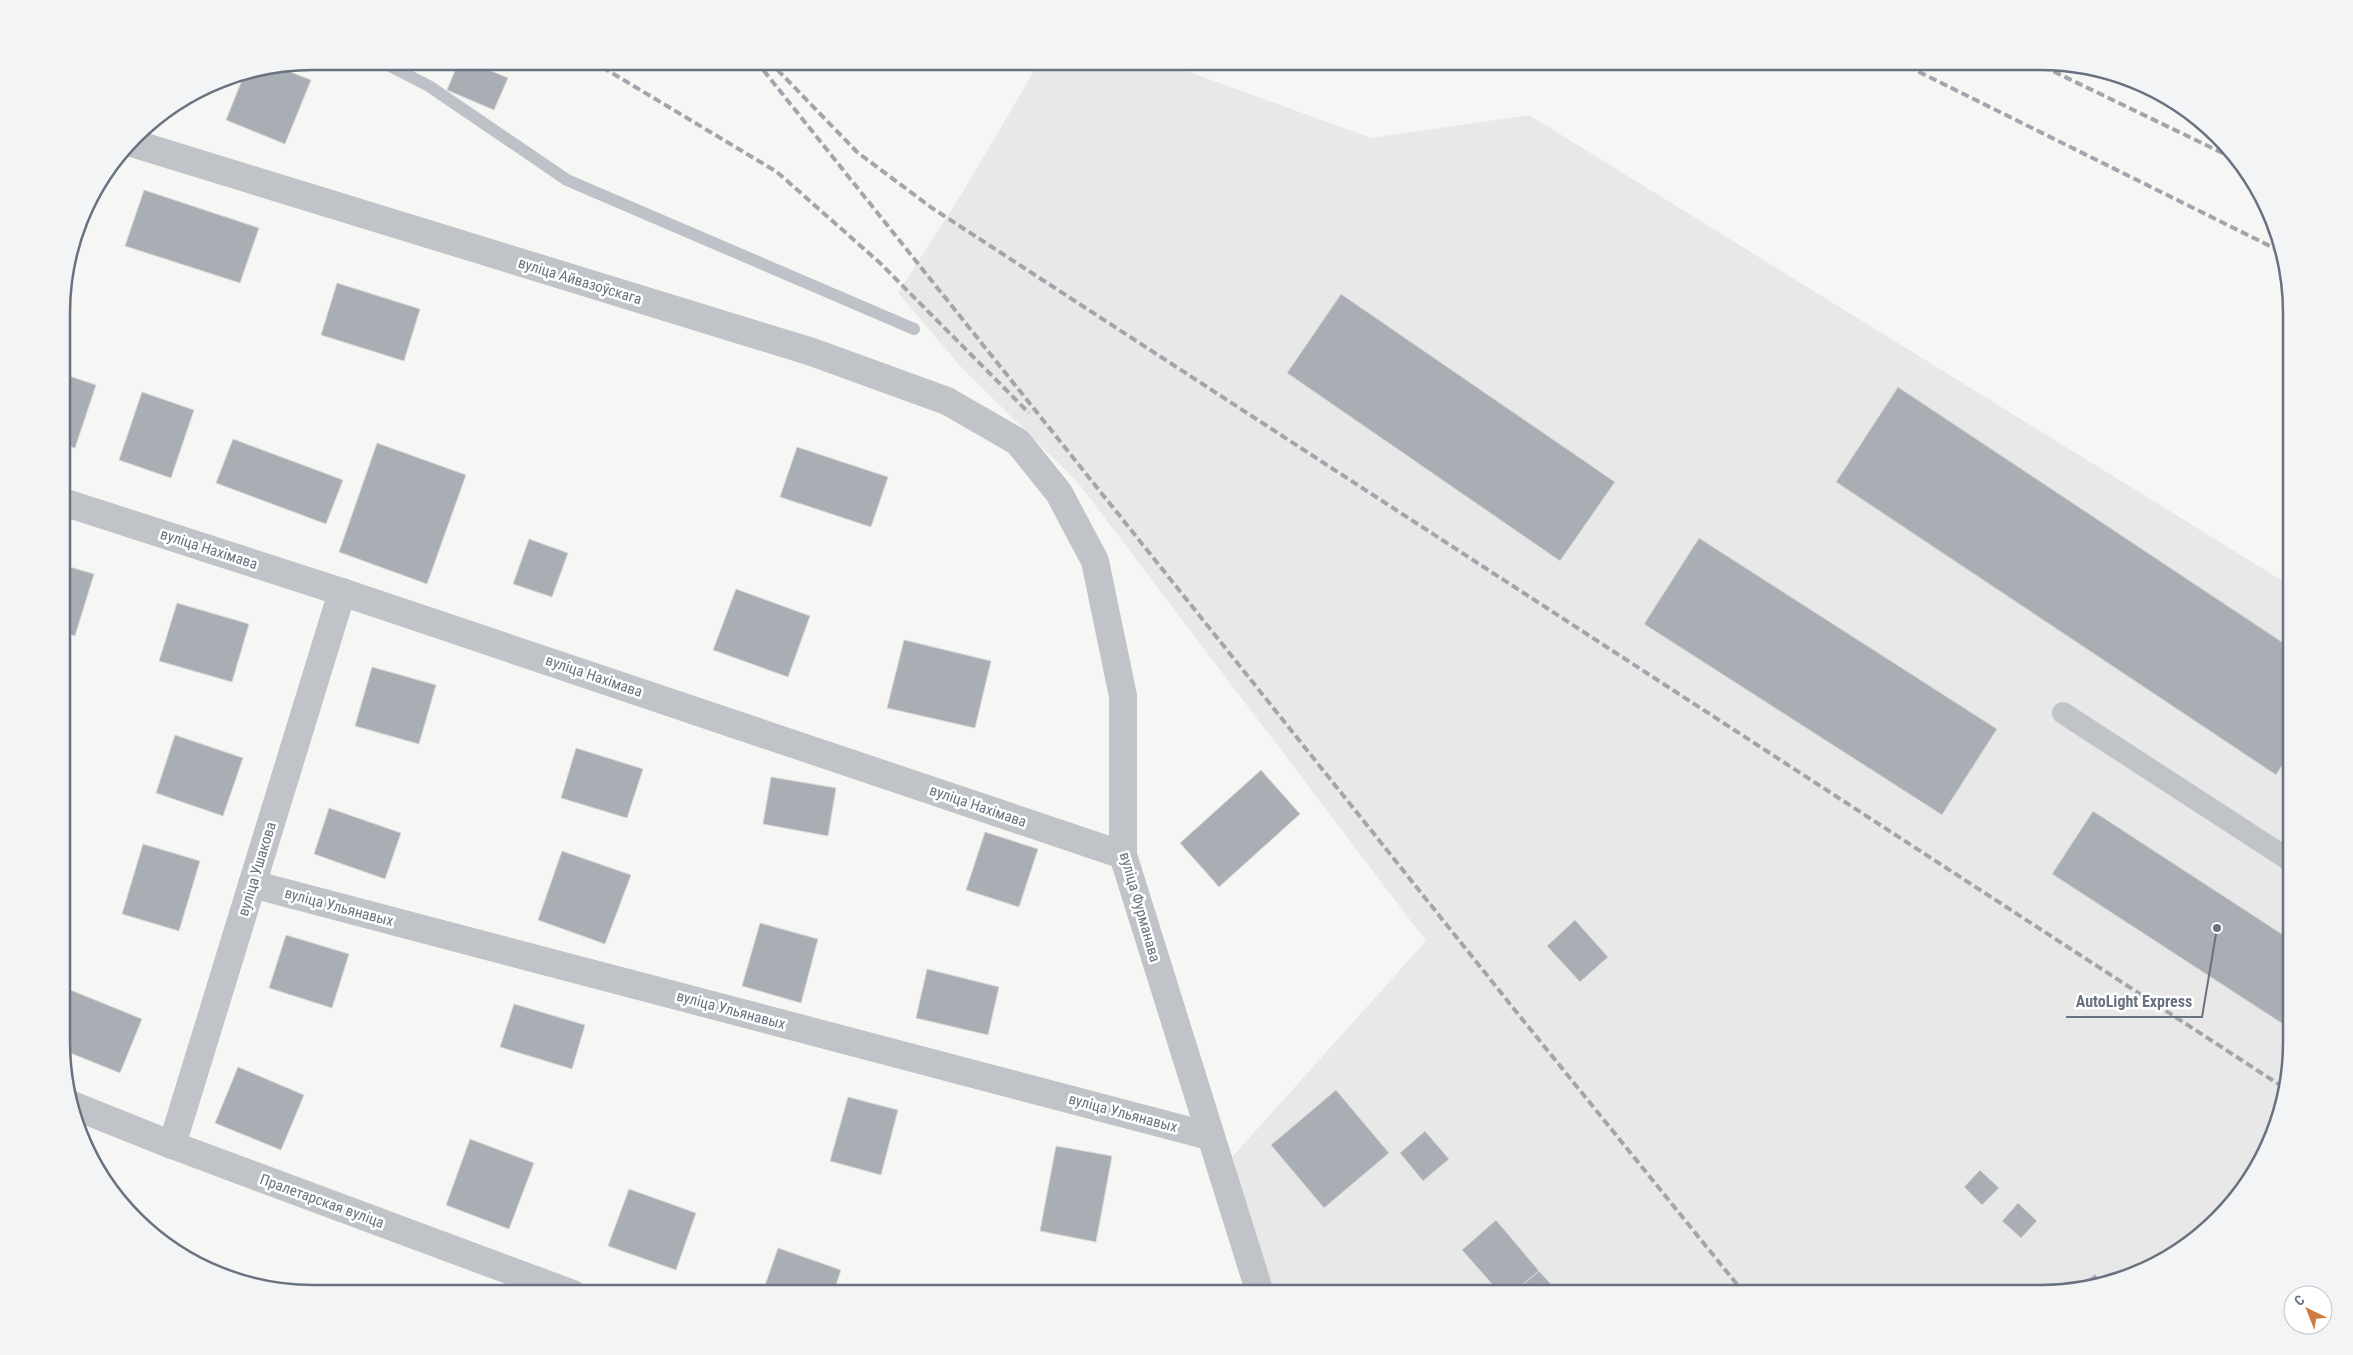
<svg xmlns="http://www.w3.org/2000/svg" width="2353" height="1355" viewBox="0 0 2353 1355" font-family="'Roboto Condensed',sans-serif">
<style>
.built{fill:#e7e8e7}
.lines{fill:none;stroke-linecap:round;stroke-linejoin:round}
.stream{stroke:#bcc2c8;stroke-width:12}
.building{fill:#a9aeb5;stroke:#d8d8d6}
.lane{stroke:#c0c3c7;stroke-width:22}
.street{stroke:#c0c3c7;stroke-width:28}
.rail{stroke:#a2a6ac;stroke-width:4;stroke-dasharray:8 4;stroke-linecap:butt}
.labels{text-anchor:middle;stroke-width:5;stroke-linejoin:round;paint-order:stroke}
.street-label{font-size:15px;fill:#697281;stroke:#fff}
.rim{fill:none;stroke:#697281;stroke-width:2.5}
.leader{fill:none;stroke:#697281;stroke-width:2}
.callout-dot{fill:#697281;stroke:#fff;stroke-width:2}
.callout-label{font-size:16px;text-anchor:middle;font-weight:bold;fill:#697281;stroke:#fff;stroke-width:5;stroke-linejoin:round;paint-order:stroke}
</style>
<rect width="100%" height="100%" fill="#f6f7f4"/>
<path class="built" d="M 1040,61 L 1159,61 L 1371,138 L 1529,115 L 2291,586 L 2291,1058 L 2283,1107 L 2258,1168 L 2218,1220 L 2166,1260 L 2105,1285 L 2056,1293 L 1257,1293 L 1233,1156 L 1426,941 L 1079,484 L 962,368 L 898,293 L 964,190 Z"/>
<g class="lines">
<path class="stream" d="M 380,61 L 429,86 L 567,180 L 914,329"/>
</g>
<g class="building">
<path d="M 459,61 L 468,61 L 508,78 L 494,110 L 447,90 Z"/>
<path d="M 280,68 L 311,80 L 285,144 L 226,120 L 244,75 Z"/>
<path d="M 144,190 L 259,228 L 240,283 L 125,246 Z"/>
<path d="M 337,283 L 420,309 L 404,361 L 321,335 Z"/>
<path d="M 1341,294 L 1615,482 L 1560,561 L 1287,373 Z"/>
<path d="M 63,374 L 96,385 L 75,448 L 63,444 Z"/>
<path d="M 1898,387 L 2291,648 L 2291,752 L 2276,775 L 1836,482 Z"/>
<path d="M 142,392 L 194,410 L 171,478 L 119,460 Z"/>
<path d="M 233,439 L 343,480 L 326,524 L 216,483 Z"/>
<path d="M 377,443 L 466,475 L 427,584 L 339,552 Z"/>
<path d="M 797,447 L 888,477 L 871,527 L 780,497 Z"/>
<path d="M 1699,538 L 1997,729 L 1942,815 L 1644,624 Z"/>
<path d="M 529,539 L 568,553 L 552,597 L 513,584 Z"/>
<path d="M 63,565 L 94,574 L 75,636 L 63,632 Z"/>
<path d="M 736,589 L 810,616 L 788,677 L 713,650 Z"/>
<path d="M 177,603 L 249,624 L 232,682 L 159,661 Z"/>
<path d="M 904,640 L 991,661 L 975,728 L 887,708 Z"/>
<path d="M 372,667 L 436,685 L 419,744 L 355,726 Z"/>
<path d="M 175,735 L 243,758 L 223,816 L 156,793 Z"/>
<path d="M 576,748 L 643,769 L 627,818 L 561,798 Z"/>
<path d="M 1261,770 L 1300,814 L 1219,887 L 1180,843 Z"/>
<path d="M 771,777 L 836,788 L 828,836 L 763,824 Z"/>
<path d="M 329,808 L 401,833 L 385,879 L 314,854 Z"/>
<path d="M 2093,811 L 2291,940 L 2291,1017 L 2286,1026 L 2052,874 Z"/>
<path d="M 985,832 L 1038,849 L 1019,907 L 966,890 Z"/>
<path d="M 143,844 L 200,861 L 179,931 L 122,914 Z"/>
<path d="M 562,851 L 631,875 L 605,944 L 538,920 Z"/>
<path d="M 1575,920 L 1608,957 L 1580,982 L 1547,946 Z"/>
<path d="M 760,923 L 818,939 L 801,1003 L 742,986 Z"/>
<path d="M 286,935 L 349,954 L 332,1008 L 269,988 Z"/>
<path d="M 927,969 L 999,987 L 988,1035 L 916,1018 Z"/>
<path d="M 63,987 L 142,1019 L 120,1073 L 63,1050 Z"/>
<path d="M 514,1004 L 585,1025 L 572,1069 L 500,1047 Z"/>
<path d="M 238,1067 L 304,1095 L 281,1150 L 215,1123 Z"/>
<path d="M 1336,1090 L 1389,1153 L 1324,1208 L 1271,1145 Z"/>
<path d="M 848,1097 L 898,1110 L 881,1175 L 830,1161 Z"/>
<path d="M 1425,1131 L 1449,1159 L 1423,1181 L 1400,1153 Z"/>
<path d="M 470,1139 L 534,1163 L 509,1229 L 446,1205 Z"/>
<path d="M 1056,1146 L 1112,1156 L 1096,1242 L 1040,1231 Z"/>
<path d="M 1980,1170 L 1999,1188 L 1982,1205 L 1964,1187 Z"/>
<path d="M 629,1189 L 696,1213 L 676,1270 L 608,1246 Z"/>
<path d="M 2018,1203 L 2037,1221 L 2021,1238 L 2002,1221 Z"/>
<path d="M 1496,1220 L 1539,1271 L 1513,1293 L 1500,1293 L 1462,1250 Z"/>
<path d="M 778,1248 L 841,1270 L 833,1294 L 762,1294 Z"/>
<path d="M 1539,1271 L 1559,1293 L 1513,1293 Z"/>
<path d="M 2095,1274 L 2104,1285 L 2076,1290 Z"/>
<path d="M 918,1288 L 932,1294 L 916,1294 Z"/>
</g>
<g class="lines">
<path class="lane" d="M 2063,713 L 2291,861"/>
<g class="street">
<path d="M 132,143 L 812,352 L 947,401 L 1018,442 L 1059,493 L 1095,561 L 1123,696 L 1123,855 L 1260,1293"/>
<path d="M 63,502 L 342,592 L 1123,855"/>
<path d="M 252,884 L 1209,1136"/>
<path d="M 72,1105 L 172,1145 L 573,1294"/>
<path d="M 172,1145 L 342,592"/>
</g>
<g class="rail">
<path d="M 592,61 L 777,172 L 880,263 L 1029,413"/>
<path d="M 756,61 L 1514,1009 L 1744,1293"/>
<path d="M 769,61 L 857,152 L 932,208 L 2286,1089"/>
<path d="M 1897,61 L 2282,252"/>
<path d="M 2032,61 L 2237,160"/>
</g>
</g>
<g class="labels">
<g class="street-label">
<text transform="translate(580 281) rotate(17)" y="5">вуліца Айвазоўскага</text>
<text transform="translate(209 549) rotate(18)" y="5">вуліца Нахімава</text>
<text transform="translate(594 676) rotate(19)" y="5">вуліца Нахімава</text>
<text transform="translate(978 806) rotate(19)" y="5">вуліца Нахімава</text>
<text transform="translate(257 869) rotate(-73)" y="5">вуліца Ушакова</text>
<text transform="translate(339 907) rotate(15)" y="5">вуліца Ульянавых</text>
<text transform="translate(1140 907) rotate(74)" y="5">вуліца Фурманава</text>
<text transform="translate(731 1010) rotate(15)" y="5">вуліца Ульянавых</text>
<text transform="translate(1123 1113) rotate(15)" y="5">вуліца Ульянавых</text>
<text transform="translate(322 1201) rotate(20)" y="5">Пралетарская вуліца</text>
</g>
</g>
<path d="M0 0H2353V1355H0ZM313 70H2040A243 243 0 0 1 2283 313V1042A243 243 0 0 1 2040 1285H313A243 243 0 0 1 70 1042V313A243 243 0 0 1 313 70Z" fill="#f3f4f5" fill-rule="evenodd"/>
<path class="rim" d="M313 70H2040A243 243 0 0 1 2283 313V1042A243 243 0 0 1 2040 1285H313A243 243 0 0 1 70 1042V313A243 243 0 0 1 313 70Z"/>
<path class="leader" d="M2217 928L2202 1017H2066"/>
<circle class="callout-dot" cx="2217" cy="928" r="5"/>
<g class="callout-label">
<text x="2134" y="1007">AutoLight Express</text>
</g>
<g transform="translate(2308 1310) rotate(317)"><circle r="24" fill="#ffffff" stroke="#c3c7cd"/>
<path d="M0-4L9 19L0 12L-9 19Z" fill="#ce7c3d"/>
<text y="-8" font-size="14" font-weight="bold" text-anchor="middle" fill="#697281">С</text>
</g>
</svg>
